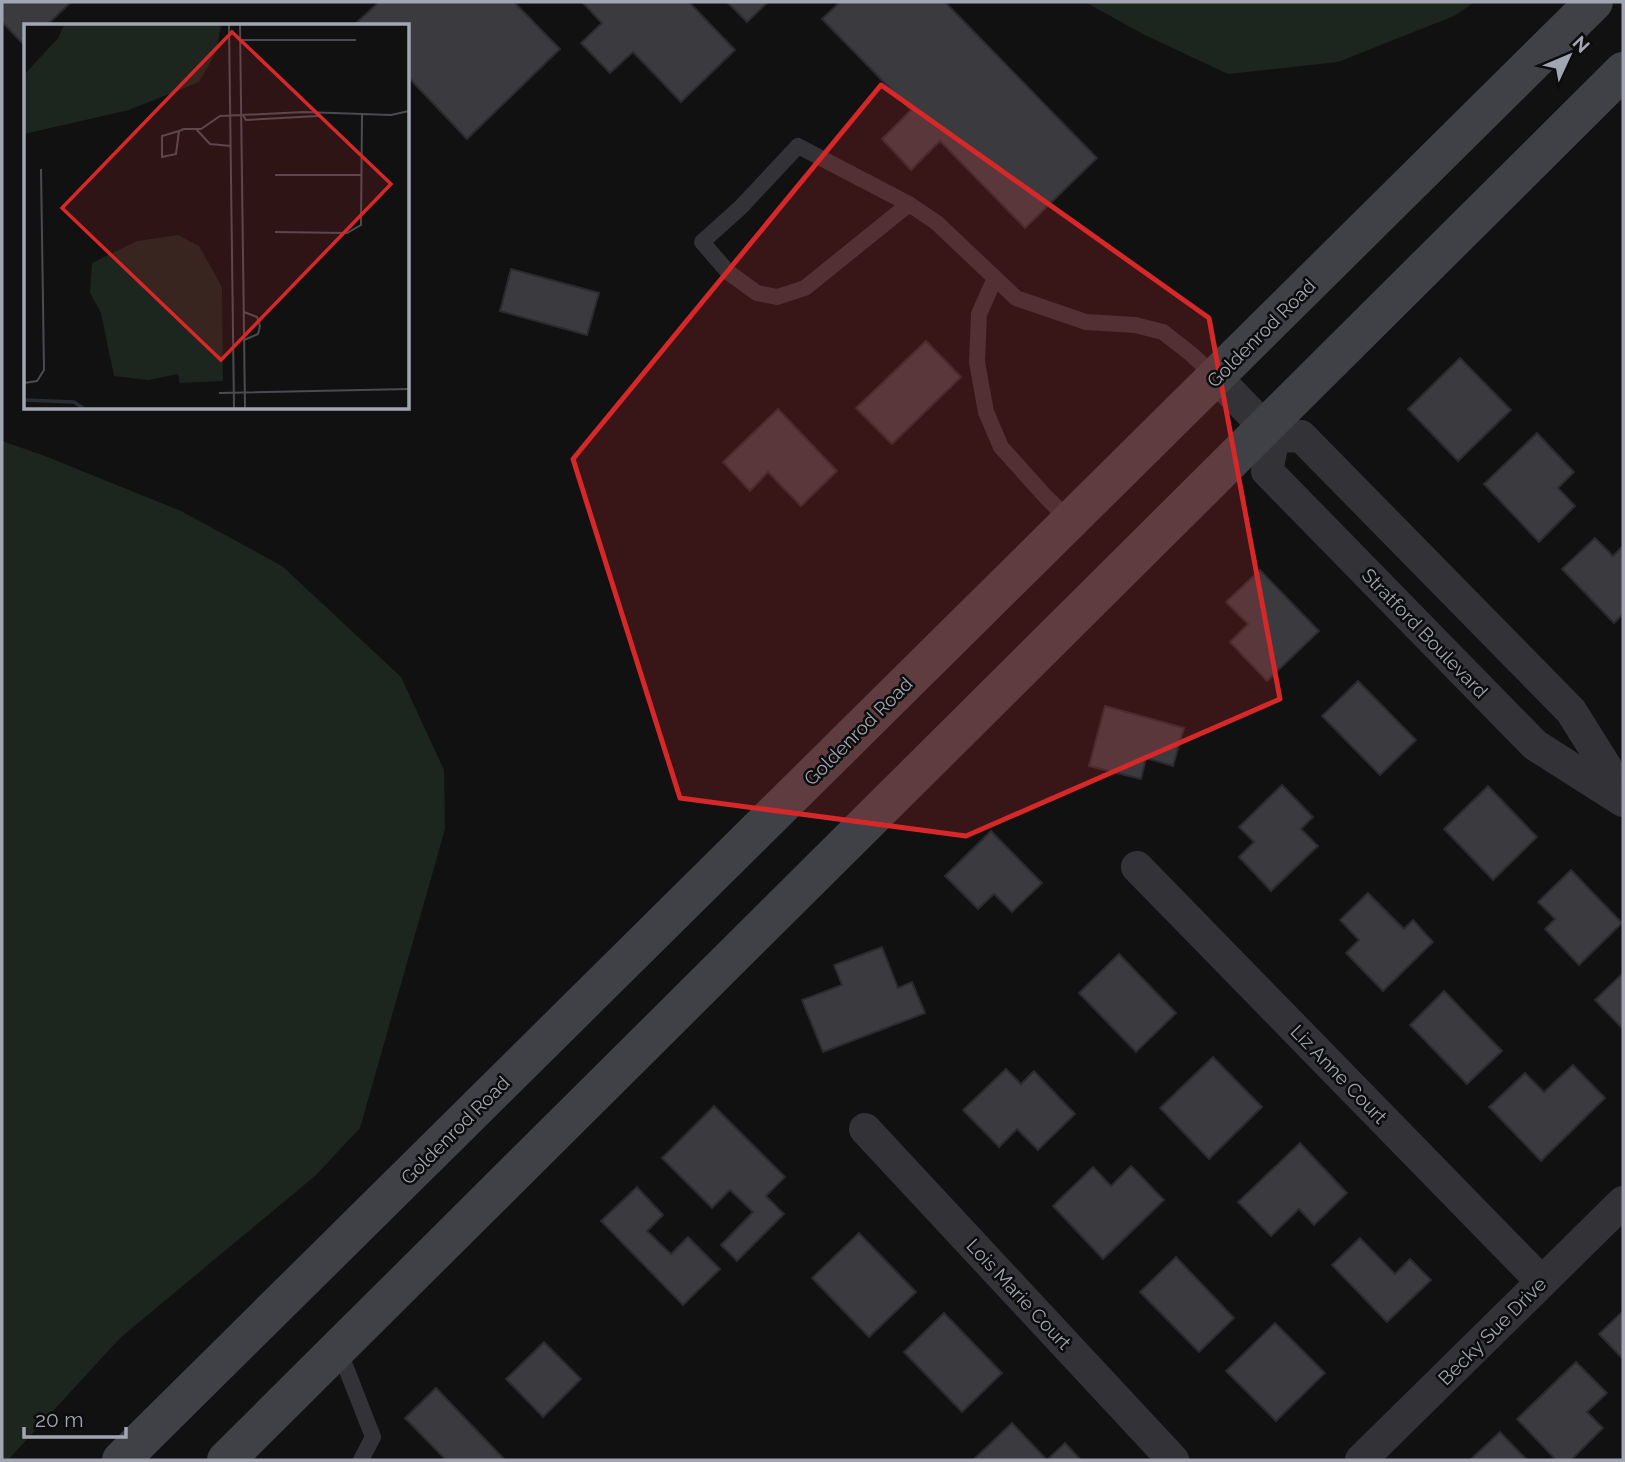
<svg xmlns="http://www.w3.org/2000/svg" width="1625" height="1462" viewBox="0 0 1625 1462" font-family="Raleway,sans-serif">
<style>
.green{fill:#1d251f}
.building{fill:#3b3b3f;stroke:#2b2b2e;stroke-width:2}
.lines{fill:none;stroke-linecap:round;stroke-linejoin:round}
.service{stroke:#323237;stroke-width:16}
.minor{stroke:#323237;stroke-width:32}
.secondary{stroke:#404147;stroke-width:38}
.marked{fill:#d62828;fill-opacity:0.2;stroke:#d62828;stroke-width:5;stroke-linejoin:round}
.labels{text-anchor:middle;stroke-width:5;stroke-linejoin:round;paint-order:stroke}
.street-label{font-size:19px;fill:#a2a5b2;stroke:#0c0c0d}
.inset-river{fill:none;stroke:#282d35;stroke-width:3.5}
.inset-road{fill:none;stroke:#4b4c52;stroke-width:2}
.view{fill:#d62828;fill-opacity:0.15;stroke:#d62828;stroke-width:3.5}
.inset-edge{fill:none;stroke:#a2a5b2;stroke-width:3.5}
</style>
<rect width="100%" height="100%" fill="#111112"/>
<g class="green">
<path d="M 1085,2 L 1475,2 L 1454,16 L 1338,62 L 1228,74 L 1143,34 Z"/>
<path d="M 2,441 L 45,456 L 181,511 L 282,566 L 401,677 L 444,770 L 445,829 L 360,1128 L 315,1176 L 120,1338 L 8,1460 L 2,1460 Z"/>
</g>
<g class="building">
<path d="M 2,2 L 71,2 L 46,26 L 26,26 L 25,46 L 2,22 Z"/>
<path d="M 379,2 L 514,2 L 560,49 L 467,139 L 408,77 L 408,26 L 359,26 L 356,23 Z"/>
<path d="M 582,2 L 689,2 L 735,50 L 681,102 L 633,52 L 610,73 L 581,43 L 602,23 Z"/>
<path d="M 727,2 L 768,2 L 747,22 Z"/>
<path d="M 840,2 L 945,2 L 1097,158 L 1025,228 L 940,141 L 911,170 L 882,139 L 911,110 L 822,19 Z"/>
<path d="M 511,269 L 599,293 L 587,335 L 500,311 Z"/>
<path d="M 926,341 L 961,377 L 892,444 L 856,408 Z"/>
<path d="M 1460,358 L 1511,410 L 1458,461 L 1408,409 Z"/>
<path d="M 778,409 L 837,471 L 801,506 L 768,472 L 750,491 L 723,462 Z"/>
<path d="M 1537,433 L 1574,472 L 1558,488 L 1575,506 L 1539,542 L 1484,484 Z"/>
<path d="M 1595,538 L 1613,556 L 1623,546 L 1623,614 L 1614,623 L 1562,569 Z"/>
<path d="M 1260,570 L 1319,631 L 1267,681 L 1230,642 L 1248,624 L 1226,602 Z"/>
<path d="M 1358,681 L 1416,740 L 1380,775 L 1322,716 Z"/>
<path d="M 1105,706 L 1184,728 L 1173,766 L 1146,758 L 1141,779 L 1089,766 Z"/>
<path d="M 1282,785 L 1313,817 L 1301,829 L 1318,846 L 1271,891 L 1239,857 L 1254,842 L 1239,827 Z"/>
<path d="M 1488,786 L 1537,837 L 1493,880 L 1444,829 Z"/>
<path d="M 991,831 L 1042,883 L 1012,912 L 994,894 L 978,909 L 945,876 Z"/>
<path d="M 1571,870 L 1622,923 L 1579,965 L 1545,929 L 1555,919 L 1538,902 Z"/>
<path d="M 1368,893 L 1404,929 L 1413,920 L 1433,942 L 1383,991 L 1346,953 L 1359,940 L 1340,920 Z"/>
<path d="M 882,947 L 898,988 L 912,982 L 925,1013 L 823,1052 L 802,1000 L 842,985 L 834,965 Z"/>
<path d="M 1119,954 L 1176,1013 L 1136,1052 L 1079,993 Z"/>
<path d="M 1623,973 L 1623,1029 L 1595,1000 Z"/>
<path d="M 1444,991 L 1502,1051 L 1467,1084 L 1410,1025 Z"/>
<path d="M 1213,1057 L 1262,1107 L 1209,1159 L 1160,1108 Z"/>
<path d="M 1573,1065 L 1605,1098 L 1541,1161 L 1489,1107 L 1525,1073 L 1544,1092 Z"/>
<path d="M 1006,1069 L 1021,1084 L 1034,1071 L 1075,1114 L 1038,1150 L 1017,1129 L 999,1147 L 963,1110 Z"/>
<path d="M 714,1106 L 785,1177 L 766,1196 L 784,1214 L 737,1261 L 721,1245 L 753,1212 L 730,1190 L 712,1208 L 662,1158 Z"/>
<path d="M 1300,1143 L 1347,1193 L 1314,1225 L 1299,1209 L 1271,1236 L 1238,1202 Z"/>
<path d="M 1131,1166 L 1164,1200 L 1103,1259 L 1053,1206 L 1093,1167 L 1111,1186 Z"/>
<path d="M 637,1187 L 663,1215 L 647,1231 L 671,1254 L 688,1237 L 720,1269 L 683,1305 L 601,1221 Z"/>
<path d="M 859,1233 L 916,1292 L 869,1337 L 812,1278 Z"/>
<path d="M 1360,1238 L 1395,1274 L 1410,1259 L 1431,1280 L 1387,1322 L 1332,1265 Z"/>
<path d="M 1176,1257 L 1234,1318 L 1199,1352 L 1140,1292 Z"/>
<path d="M 1623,1311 L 1623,1359 L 1599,1334 Z"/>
<path d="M 944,1313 L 1002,1373 L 962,1412 L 904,1352 Z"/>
<path d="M 1275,1323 L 1325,1373 L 1276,1421 L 1226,1371 Z"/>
<path d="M 544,1342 L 581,1379 L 543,1417 L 506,1379 Z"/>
<path d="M 1576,1362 L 1607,1393 L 1587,1412 L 1603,1428 L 1571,1460 L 1556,1460 L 1517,1419 Z"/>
<path d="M 436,1388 L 505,1460 L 446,1460 L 405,1418 Z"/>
<path d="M 1012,1423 L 1047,1460 L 1065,1443 L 1081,1460 L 973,1460 Z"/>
<path d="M 1500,1432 L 1527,1460 L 1470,1460 Z"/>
</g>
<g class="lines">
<g class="service">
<path d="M 909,204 L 805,288 L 777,297 L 757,293 L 728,272 L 702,242 L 741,207 L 798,146 L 909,204 L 937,223 L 1016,298 L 1086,322 L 1135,325 L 1163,332 L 1191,354 L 1216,377"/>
<path d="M 995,278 L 979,314 L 977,362 L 986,412 L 1001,447 L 1046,497 L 1070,521"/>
<path d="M 339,1350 L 373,1437 L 361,1460"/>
</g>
<g class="minor">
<path d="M 1216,377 L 1274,437 L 1301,436 L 1571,711 L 1623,794"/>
<path d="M 1274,437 L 1267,471 L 1535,745 L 1623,801"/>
<path d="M 1137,867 L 1542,1282"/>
<path d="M 865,1129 L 1173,1460"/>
<path d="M 1361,1460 L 1623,1202"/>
</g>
<g class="secondary">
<path d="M 121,1460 L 1594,2"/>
<path d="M 226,1460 L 1623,71"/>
</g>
</g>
<path class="marked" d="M 881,85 L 1209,318 L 1280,699 L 966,836 L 680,798 L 573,459 Z"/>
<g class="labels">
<g class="street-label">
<text transform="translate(1261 333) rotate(-45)" y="7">Goldenrod Road</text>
<text transform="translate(1425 633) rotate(46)" y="7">Stratford Boulevard</text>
<text transform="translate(858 731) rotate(-45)" y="7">Goldenrod Road</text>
<text transform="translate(1339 1074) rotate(46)" y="7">Liz Anne Court</text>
<text transform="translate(455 1130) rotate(-45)" y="7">Goldenrod Road</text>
<text transform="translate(1019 1294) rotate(47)" y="7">Lois Marie Court</text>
<text transform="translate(1492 1331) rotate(-45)" y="7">Becky Sue Drive</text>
</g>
</g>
<g transform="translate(24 24)">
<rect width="385" height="385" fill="#111112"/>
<path d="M 40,1 L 197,1 L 192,28 L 175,58 L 105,86 L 0,110 L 0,51 L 34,14 ZM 154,211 L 175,222 L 198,263 L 199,357 L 156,359 L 154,350 L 124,356 L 90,352 L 77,289 L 66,269 L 68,239 L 113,217 Z" fill="#1d251f"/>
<path class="inset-river" d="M 0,376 L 50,378 L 59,384"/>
<path class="inset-road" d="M 205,1 L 210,384M 216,1 L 221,384M 216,16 L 332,16M 219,91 L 222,96 L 294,92M 172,105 L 186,120 L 207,122M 155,107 L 152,130 L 138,133 L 138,112 L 155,107 L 160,105 L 177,105 L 196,92 L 280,88 L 367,91 L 385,87M 251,151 L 338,151M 251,208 L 323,209 L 337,201 L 338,91M 220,288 L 233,293 L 236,302 L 234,310 L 220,316M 0,359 L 13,357 L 20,346 L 17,145M 195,369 L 385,365"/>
<path class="view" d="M 208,8 L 367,160 L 197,336 L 38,184 Z"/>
<rect width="385" height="385" class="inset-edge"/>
</g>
<rect width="1625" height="1462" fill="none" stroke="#a2a5b2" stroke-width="7"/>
<g transform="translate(1569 56) rotate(46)" stroke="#0c0c0d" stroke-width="5" paint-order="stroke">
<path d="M0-5L12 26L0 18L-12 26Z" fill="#a2a5b2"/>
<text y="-10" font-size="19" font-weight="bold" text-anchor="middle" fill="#a2a5b2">N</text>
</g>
<path d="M24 1427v10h102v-10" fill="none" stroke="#a2a5b2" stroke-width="3.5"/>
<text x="35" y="1427" font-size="21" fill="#a2a5b2" stroke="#0c0c0d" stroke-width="5" paint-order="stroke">20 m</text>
</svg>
